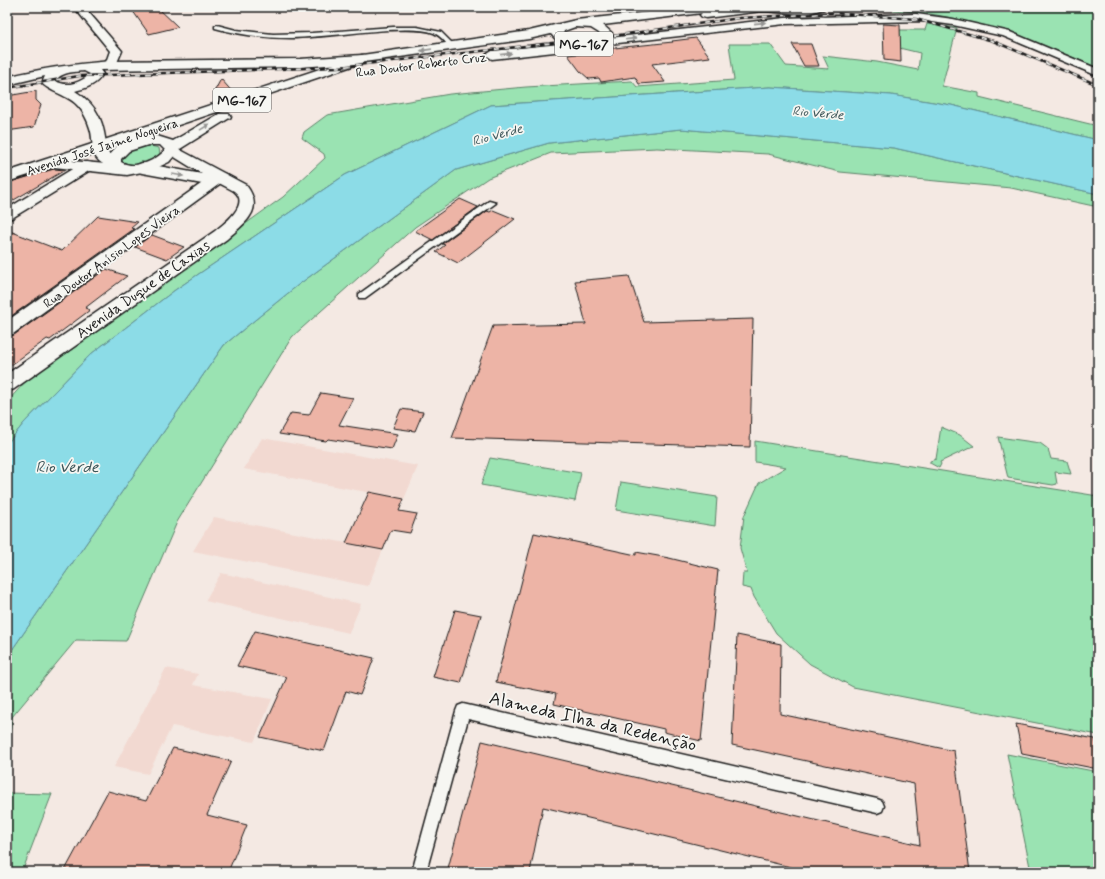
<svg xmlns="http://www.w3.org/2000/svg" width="1105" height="879" viewBox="0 0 1105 879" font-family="Mynerve,sans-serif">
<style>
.built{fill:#f2d9d1}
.green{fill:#9ae3b2;stroke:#5b8067}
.water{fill:#8cdce7;stroke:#5f8f96}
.building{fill:#edb4a6;stroke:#1c1c1c}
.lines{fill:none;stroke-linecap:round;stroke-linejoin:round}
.service-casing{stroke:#1c1c1c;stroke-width:3}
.minor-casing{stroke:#1c1c1c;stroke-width:3}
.tertiary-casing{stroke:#1c1c1c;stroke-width:3}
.secondary-casing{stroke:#1c1c1c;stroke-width:3}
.primary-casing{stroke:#1c1c1c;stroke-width:3}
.service{fill:#f6f6f2;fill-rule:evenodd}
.minor{fill:#f6f6f2;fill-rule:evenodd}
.tertiary{fill:#f6f6f2;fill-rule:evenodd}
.secondary{fill:#f6f6f2;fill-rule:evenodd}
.primary{fill:#f6f6f2;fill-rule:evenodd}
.rail-casing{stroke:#1c1c1c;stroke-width:2.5}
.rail{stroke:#f6f6f2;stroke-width:1.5;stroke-dasharray:5;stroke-linecap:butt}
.oneway{fill:#949492}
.labels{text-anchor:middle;stroke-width:3.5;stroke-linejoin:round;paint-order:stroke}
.far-street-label{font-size:13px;fill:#1c1c1c;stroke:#f6f6f2}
.far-water-label{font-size:13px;font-style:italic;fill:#3e5659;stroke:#f6f6f2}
.shield{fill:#f6f6f2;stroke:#5d5d5c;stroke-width:1}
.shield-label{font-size:14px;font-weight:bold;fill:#1c1c1c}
.street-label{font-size:15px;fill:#1c1c1c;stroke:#f6f6f2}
.water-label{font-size:16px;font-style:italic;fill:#3e5659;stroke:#f6f6f2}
.near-street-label{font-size:18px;fill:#1c1c1c;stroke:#f6f6f2}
</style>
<rect width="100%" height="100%" fill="#f4e9e3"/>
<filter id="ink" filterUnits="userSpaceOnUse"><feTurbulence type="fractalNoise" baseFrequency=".025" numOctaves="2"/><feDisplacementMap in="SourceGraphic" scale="8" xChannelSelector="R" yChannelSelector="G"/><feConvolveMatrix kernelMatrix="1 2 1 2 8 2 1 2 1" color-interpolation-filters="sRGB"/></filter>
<g filter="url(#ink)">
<g class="built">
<path d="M 262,438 L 418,466 L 404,499 L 244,469 Z"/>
<path d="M 214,517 L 346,543 L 383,550 L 368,586 L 193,551 Z"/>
<path d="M 221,573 L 361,604 L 349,633 L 205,601 Z"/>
<path d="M 166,668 L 198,674 L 193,685 L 272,699 L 254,742 L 172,726 L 148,774 L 114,767 Z"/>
</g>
<g class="green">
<path d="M 858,7 L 1098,7 L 1098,68 C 1047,46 1001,29 947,17 C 918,11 888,10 858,7 Z"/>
<path d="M 927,24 L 957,28 L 942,86 L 979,93 L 979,97 L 1098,126 L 1098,140 L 951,105 L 891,95 L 770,87 L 491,105 L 345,175 L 175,290 L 91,354 L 24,423 L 7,444 L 7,402 L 25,382 L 283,197 L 325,158 L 324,154 L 302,138 L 304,132 L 327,115 L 450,94 L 526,87 L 632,81 L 637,87 L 734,80 L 729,44 L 770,44 L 786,66 L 829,69 L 823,56 L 877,62 L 918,70 L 920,53 L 895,47 L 900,30 L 925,30 Z"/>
<path d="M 681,129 L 894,148 L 1098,194 L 1098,207 L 1011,188 L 840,172 L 768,154 L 657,148 L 551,153 L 488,178 L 415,227 L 292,337 L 177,522 L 126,641 L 76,640 L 12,717 L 7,761 L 7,657 L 224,345 L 298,285 L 456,170 L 549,143 Z"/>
<path d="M 146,145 L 159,148 L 160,154 C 152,164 133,169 122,161 L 121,158 L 124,152 Z"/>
<path d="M 941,427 L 960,435 L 974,446 L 940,462 L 941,464 L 939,468 L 930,463 L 930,461 L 936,459 Z"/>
<path d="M 998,437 L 1040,443 L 1048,449 L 1051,459 L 1067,461 L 1071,474 L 1055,472 L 1057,484 L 1053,485 L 1008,478 Z"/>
<path d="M 755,441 L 1098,496 L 1098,735 L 853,687 L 810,664 L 776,633 L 754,597 L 751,589 L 742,587 L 743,573 L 747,573 L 740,548 L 744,516 L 759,483 L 786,467 L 755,462 Z"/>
<path d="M 490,458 L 581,473 L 575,501 L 481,485 Z"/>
<path d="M 621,482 L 717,497 L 715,526 L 616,510 Z"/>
<path d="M 1007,754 L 1098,772 L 1098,872 L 1031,872 Z"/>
<path d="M 7,793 L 52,794 L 22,872 L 7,872 Z"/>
</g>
<path class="water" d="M 770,87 L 891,95 L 951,105 L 1098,140 L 1098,194 L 894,148 L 681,129 L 549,143 L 456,170 L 298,285 L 224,345 L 7,657 L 7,444 L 24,423 L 91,354 L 175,290 L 345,175 L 491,105 Z"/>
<g class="building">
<path d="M 130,7 L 157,7 L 178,27 L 149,34 Z"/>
<path d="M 883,24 L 900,25 L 901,62 L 884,60 Z"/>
<path d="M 696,38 L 710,57 L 652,64 L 665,82 L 639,84 L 635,77 L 601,82 L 599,78 L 589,79 L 580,71 L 568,55 L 586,53 L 585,51 L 673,42 L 672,41 Z"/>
<path d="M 792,44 L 811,44 L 819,66 L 804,66 Z"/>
<path d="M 221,79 L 235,95 L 220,100 L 214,92 Z"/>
<path d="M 36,91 L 36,100 L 41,105 L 34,127 L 7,131 L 7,96 Z"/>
<path d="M 54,169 L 65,170 L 7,204 L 7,183 Z"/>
<path d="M 460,199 L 478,207 L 433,240 L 415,231 Z"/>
<path d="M 493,210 L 515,219 L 458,263 L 436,252 L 445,245 L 442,244 L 487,211 L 490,212 Z"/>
<path d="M 98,216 L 138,222 L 131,228 L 134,229 L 7,319 L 7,230 L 62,251 Z"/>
<path d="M 152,235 L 184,247 L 167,259 L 135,247 Z"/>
<path d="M 106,269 L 127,276 L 85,308 L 90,310 L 50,340 L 47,339 L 7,368 L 7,337 L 14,335 Z"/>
<path d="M 629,276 L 644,322 L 753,319 L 750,447 L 452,438 L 493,326 L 586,324 L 575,281 Z"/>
<path d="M 321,393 L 353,398 L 339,425 L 398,434 L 392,449 L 328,439 L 326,441 L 279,434 L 291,413 L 309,415 Z"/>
<path d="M 401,409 L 423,412 L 415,431 L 393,428 Z"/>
<path d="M 369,492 L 404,499 L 399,511 L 417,514 L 410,533 L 391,530 L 383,550 L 346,543 Z"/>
<path d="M 534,533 L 636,555 L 636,552 L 669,558 L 718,570 L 701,741 L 664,732 L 664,729 L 554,704 L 556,694 L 496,682 Z"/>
<path d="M 455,610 L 481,615 L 461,683 L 433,677 Z"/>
<path d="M 255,631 L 374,658 L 360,695 L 346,691 L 324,751 L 260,737 L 287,677 L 237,666 Z"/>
<path d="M 737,635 L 781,644 L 780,714 L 954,751 L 970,872 L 811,872 L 543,807 L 530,872 L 447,872 L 482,741 L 920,845 L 914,784 L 732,745 Z"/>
<path d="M 1016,724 L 1095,739 L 1098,749 L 1098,769 L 1022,754 Z"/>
<path d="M 173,748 L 231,761 L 207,815 L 247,825 L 228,872 L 64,872 L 108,791 L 146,801 Z"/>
</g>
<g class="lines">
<g class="service-casing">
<g id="service">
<path d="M 217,25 L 236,30 L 273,34 L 312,33 L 393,27 L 417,27 L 441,32 L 455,46 L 450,47 C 445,42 441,36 434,33 C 421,28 403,30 388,30 C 356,32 323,37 291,38 C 265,38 240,35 215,28 L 215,26 Z"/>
<path d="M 489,201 L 496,203 L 365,298 L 359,298 L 359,294 Z"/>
<path d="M 463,704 L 877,799 L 882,801 L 884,806 L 882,811 L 877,813 L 468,719 L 426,872 L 412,872 L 456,711 L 458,706 Z"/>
</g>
</g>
<g class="minor-casing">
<g id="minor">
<path d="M 74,7 L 84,7 L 122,51 L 115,67 L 111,68 L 105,65 L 110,51 Z"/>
<path d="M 916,14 L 953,19 L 1010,32 L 1098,69 L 1098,76 L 1003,36 L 953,25 L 924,21 L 785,24 L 592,46 L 587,43 L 592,40 L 785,18 Z"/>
<path d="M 87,162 L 92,163 L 94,166 L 92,169 L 12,218 L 7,219 L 7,209 L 82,163 Z"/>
<path d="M 220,173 L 225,174 L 227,177 L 225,180 L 13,334 L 7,336 L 7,321 L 215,174 Z"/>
</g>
</g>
<g class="tertiary-casing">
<path id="tertiary" d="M 362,55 L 366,56 L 368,59 L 366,62 L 300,67 L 100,70 L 103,74 C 96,85 87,88 75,91 C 100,107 104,124 107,152 L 122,164 L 119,167 C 114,169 110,168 105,165 C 88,156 95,143 90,128 C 88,121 83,111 78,106 C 70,96 48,91 42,83 L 45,76 L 7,85 L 7,77 C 42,68 75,64 111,61 L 300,59 ZM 84,71 L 90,74 C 82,82 67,88 56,81 C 60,72 75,72 84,71 Z"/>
</g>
<g class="secondary-casing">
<path id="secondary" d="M 173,146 L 246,185 C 265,210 246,222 227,239 L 14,389 L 7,392 L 7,374 L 215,231 C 224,224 251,204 234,191 C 229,188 224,186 219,183 L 213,186 L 142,173 L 137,171 L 134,168 L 137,165 L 142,163 L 202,174 L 168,153 L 166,150 L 168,147 Z"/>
</g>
<g class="primary-casing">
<path id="primary" d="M 695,7 L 727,7 L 725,9 L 743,7 L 826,7 L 824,9 L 805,14 L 762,11 L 706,18 L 702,17 L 700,15 L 702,13 L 603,25 L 612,33 C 610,42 598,46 590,48 L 492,59 L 486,55 L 492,51 L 560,44 L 551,34 L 529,39 L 364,62 L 143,137 L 157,136 L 173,141 L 219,114 L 229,114 L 231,117 L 180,149 L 169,162 L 152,170 L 127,175 L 54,167 L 7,182 L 7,172 L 362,55 L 529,31 L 576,20 ZM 575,27 L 591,28 L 599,33 L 600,35 C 588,42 573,44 563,34 L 564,31 ZM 148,145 L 160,145 L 165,150 C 156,161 135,170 121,162 L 121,159 L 129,151 ZM 117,146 L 106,158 L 106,164 L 72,161 Z"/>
</g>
<use href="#service" class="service"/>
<use href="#minor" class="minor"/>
<use href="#tertiary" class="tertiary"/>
<use href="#secondary" class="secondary"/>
<use href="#primary" class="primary"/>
<g class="rail-casing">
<path id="rail" d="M 7,88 L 79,76 L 339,67 L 605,37 L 740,18 L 834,13 L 916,19 L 993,41 L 1098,85"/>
</g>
<use href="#rail" class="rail"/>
</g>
<defs><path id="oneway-solid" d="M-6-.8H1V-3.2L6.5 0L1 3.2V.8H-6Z"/></defs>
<g class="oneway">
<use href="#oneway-solid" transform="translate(760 23) rotate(-6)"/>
<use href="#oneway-solid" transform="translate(631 39) rotate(-7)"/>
<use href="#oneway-solid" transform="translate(426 50) rotate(172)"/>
<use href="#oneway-solid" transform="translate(506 54) rotate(-6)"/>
<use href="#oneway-solid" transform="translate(205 127) rotate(-32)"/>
<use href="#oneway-solid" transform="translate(178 175) rotate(10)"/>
</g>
</g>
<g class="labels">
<g class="far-street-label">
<text transform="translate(421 64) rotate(-7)" y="5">Rua Doutor Roberto Cruz</text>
<text transform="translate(102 146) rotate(-18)" y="5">Avenida José Jaime Nogueira</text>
<text transform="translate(111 256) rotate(-36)" y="5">Rua Doutor Anísio Lopes Vieira</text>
</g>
<g class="far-water-label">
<text transform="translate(818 112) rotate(5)" y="5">Rio Verde</text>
<text transform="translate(497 134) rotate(-15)" y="5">Rio Verde</text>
</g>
<g class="shield">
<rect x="555" y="32" width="58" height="24" rx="3"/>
<rect x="213" y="88" width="58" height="24" rx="3"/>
</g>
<g class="shield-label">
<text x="584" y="49">MG-167</text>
<text x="242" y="105">MG-167</text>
</g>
<g class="street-label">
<text transform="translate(143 289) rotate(-35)" y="5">Avenida Duque de Caxias</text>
</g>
<g class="water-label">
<text x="67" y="472">Rio Verde</text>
</g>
<g class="near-street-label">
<text transform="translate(593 721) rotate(13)" y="6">Alameda Ilha da Redenção</text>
</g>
</g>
<rect width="1105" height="879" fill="none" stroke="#f6f6f2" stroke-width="24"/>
<rect x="12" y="12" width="1081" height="855" fill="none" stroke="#1c1c1c" stroke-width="1.5" filter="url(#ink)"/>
</svg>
